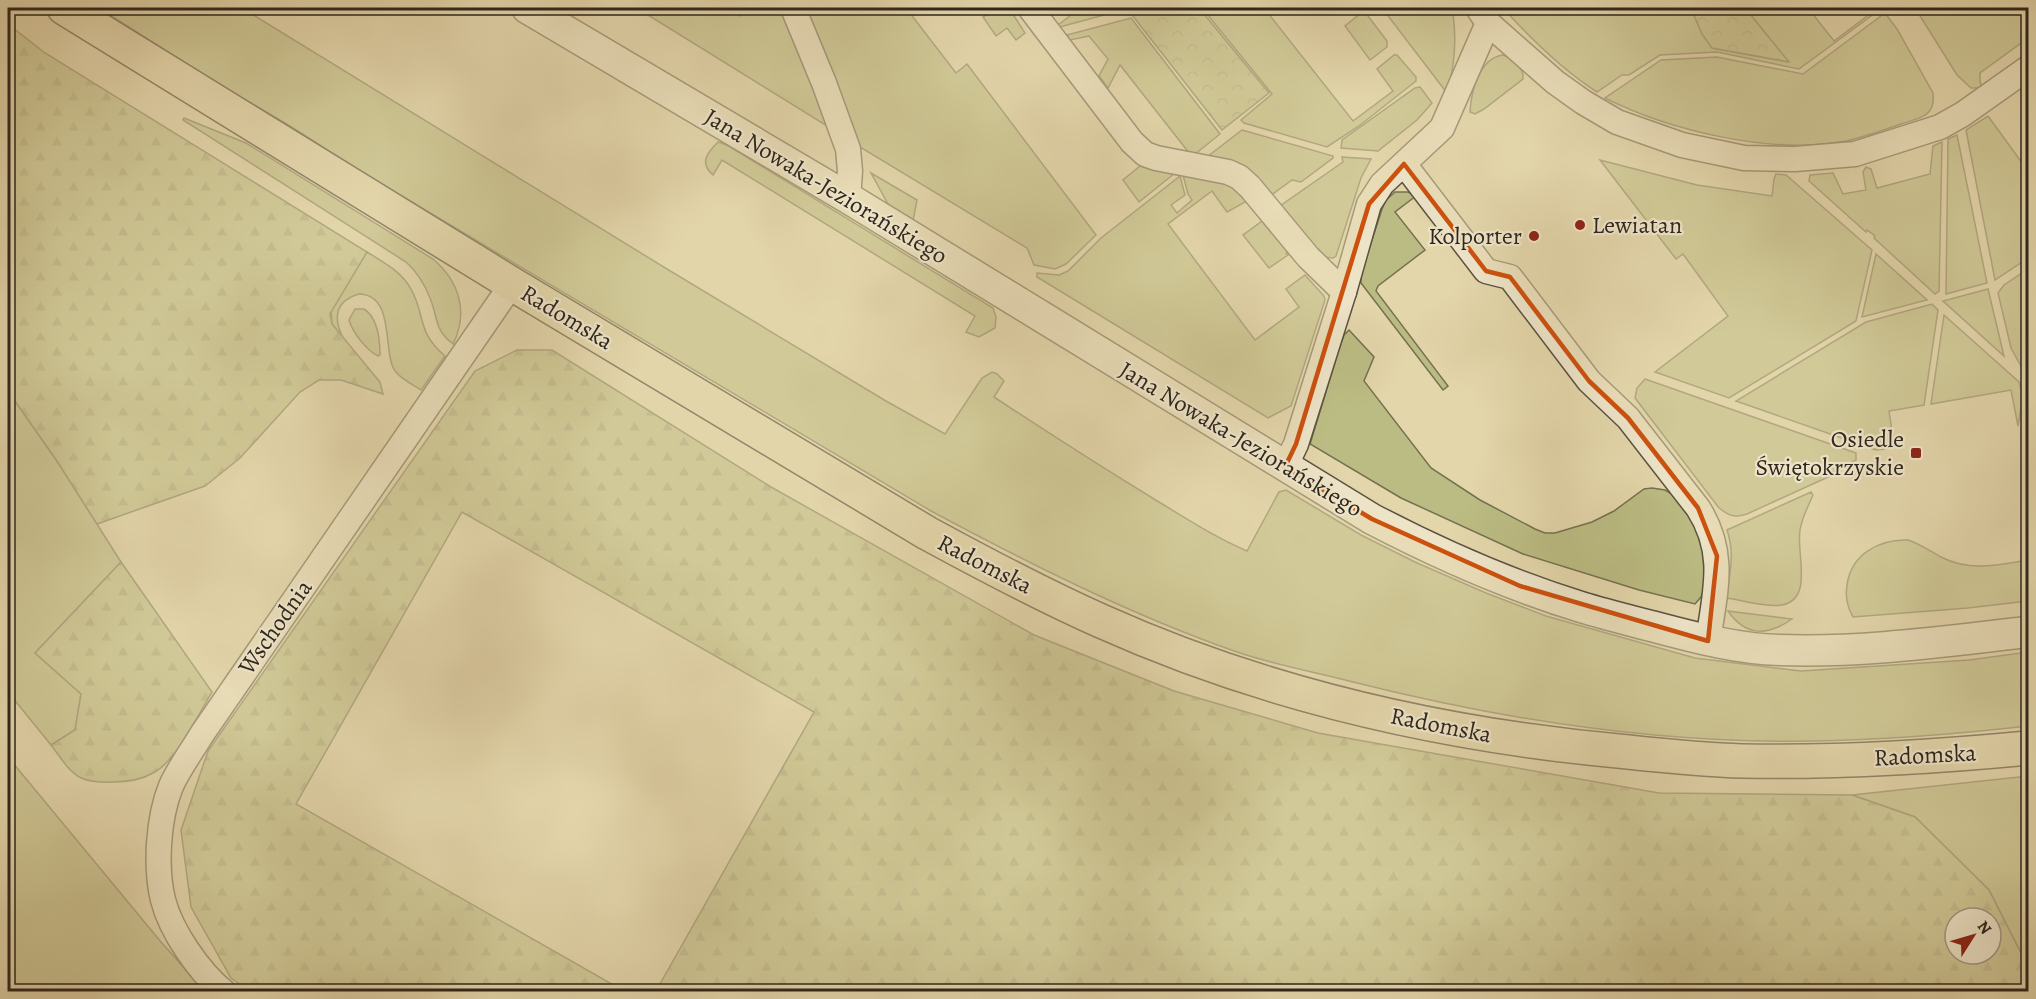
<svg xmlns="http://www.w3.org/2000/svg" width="2036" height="999" viewBox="0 0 2036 999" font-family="Alegreya,serif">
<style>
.green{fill:#bbbc83;stroke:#757150;stroke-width:1.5}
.forest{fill:url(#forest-firs);stroke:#757150;stroke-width:1.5;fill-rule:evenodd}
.park{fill:url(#park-crowns);stroke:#757150;stroke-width:1.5}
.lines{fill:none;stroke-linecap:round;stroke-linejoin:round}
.minor-casing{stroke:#5c5240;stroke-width:27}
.tertiary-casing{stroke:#5c5240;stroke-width:33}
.primary-casing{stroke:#2f261d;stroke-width:36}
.minor{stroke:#ede4c8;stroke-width:24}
.tertiary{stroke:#ede4c8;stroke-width:30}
.primary{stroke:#e3d6aa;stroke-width:33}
.marked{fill:none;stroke:#cc510f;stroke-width:4.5;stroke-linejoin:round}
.poi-dot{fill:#8f2418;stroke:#ede4c8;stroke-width:2}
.labels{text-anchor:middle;stroke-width:4.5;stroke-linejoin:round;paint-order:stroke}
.street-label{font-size:24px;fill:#2f261d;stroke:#ede4c8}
.poi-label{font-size:24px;fill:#2f261d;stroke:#ede4c8;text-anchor:end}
</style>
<defs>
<pattern id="forest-firs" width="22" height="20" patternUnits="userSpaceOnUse" patternTransform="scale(1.5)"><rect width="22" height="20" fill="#bbbc83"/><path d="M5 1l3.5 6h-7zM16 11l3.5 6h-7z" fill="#a1a171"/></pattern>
<pattern id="park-crowns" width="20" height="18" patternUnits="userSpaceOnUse" patternTransform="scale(1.5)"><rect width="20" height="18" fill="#bbbc83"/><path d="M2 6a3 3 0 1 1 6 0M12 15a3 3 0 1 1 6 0" fill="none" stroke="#a1a171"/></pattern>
</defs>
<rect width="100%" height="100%" fill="#e3d6aa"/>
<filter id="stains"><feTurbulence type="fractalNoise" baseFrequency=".00333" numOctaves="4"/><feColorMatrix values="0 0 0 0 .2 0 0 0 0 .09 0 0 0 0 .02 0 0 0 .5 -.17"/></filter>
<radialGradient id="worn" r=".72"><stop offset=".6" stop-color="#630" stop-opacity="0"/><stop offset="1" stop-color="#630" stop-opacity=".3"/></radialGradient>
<g class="green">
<path d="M 99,8 L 242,8 L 667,269 L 886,401 L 945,434 L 982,378 L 992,372 L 997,374 L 1004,381 L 994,397 C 1047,432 1100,466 1154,499 C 1184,517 1214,537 1247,551 L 1279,492 L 1286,490 L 1361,535 L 1415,562 L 1486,593 L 1546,616 L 1695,658 L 1801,671 L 1969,660 L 2028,652 L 2028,726 C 1957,734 1884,740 1812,741 C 1660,744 1500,719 1353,682 C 1315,672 1275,665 1237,652 C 1131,615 1030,564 931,511 L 363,173 L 290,126 L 213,81 Z"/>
<path d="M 649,8 L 730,8 L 739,16 L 751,11 L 752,8 L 782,8 L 827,126 L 643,12 Z"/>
<path d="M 804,8 L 906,8 L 956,73 L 967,64 L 1096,235 L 1066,264 L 1055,269 L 1034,265 L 1027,248 L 860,147 Z"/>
<path d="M 998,8 L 1009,8 L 1025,33 L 1016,40 L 1007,28 L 996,36 L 983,17 Z"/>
<path d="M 1065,8 L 1130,8 L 1060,27 L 1058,25 L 1071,15 Z"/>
<path d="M 1202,8 L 1264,8 L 1353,121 L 1393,91 L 1377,69 L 1394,55 L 1397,55 L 1416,77 L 1416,81 L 1359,126 L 1327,147 L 1244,123 L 1241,120 L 1272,94 Z"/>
<path d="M 1382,8 L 1452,8 C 1457,36 1455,65 1447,93 Z"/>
<path d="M 1503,8 L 1691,8 L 1702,34 L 1712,48 L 1788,62 L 1745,8 L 1808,8 L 1834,41 L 1875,10 L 1873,8 L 1882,8 L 1799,69 L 1717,52 L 1660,55 L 1629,75 L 1622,75 L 1597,92 C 1561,69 1531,39 1503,8 Z"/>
<path d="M 1915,8 L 2028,8 L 2028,38 L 1980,73 L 1980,81 L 1982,88 L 1971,88 L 1957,75 Z"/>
<path d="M 1365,12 L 1387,41 L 1387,47 L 1370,60 L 1345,26 L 1361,13 Z"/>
<path d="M 1885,13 L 1897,29 L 1933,93 C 1936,118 1918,118 1898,125 C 1881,131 1864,137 1846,141 C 1772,155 1671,131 1605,98 L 1661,60 L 1717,57 L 1803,74 Z"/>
<path d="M 1131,18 L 1220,134 L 1194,155 L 1190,154 L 1120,65 L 1108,88 L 1099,76 L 1108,59 L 1089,36 L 1070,40 L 1067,35 Z"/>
<path d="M 1503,55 C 1512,58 1525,69 1523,79 L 1484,109 L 1475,114 L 1470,112 C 1471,92 1479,58 1503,55 Z"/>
<path d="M 1420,87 L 1432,103 L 1417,120 L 1378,151 L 1341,148 L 1342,140 L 1415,88 Z"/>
<path d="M 1988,116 L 2028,171 L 2028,258 L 1995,280 L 1966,130 Z"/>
<path d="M 184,118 L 246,143 L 433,259 C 459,281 469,312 453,344 C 434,330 438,317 430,298 C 425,285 416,271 406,262 L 183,120 Z"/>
<path d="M 1242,130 L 1333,156 L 1333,158 L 1301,182 L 1292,180 L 1270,196 L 1249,170 L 1244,166 L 1207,157 Z"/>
<path d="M 1957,135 L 1987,283 L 1946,294 L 1948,139 Z"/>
<path d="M 718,142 L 727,145 L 993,308 L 996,317 L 995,328 L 979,337 L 966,332 L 975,316 L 722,160 L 713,175 C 699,163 707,153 718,142 Z"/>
<path d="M 1942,142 L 1939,291 L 1935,294 L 1874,238 L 1875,236 L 1867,230 L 1866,232 L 1809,181 L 1810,175 L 1833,173 L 1843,194 L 1866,190 L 1863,172 L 1866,167 L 1871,169 L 1877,188 L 1930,174 L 1933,146 Z"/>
<path d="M 1342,157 L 1371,159 L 1361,178 L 1336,256 L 1333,258 L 1324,257 L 1311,244 L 1280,206 L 1343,162 Z"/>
<path d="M 1600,160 L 1697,185 L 1772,196 L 1774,179 L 1776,174 L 1786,175 L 1872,250 L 1856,321 L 1729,398 L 1655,372 L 1728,316 L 1683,254 L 1676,259 Z"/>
<path d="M 1140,166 L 1153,170 L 1175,173 L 1139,202 L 1123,180 Z"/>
<path d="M 871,173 L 917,200 L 913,221 L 888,204 Z"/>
<path d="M 1183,175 L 1228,183 L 1249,200 L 1227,212 L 1212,191 L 1168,224 L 1255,340 L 1299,307 L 1286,289 L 1305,275 L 1324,296 L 1325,300 L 1291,406 L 1268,418 L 1037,277 L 1037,273 L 1059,275 L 1068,271 L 1101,238 L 1180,176 L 1185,195 L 1171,205 L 1177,213 L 1192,200 L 1188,194 Z"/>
<path d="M 1395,192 L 1408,192 L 1416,196 L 1395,212 L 1425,250 L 1378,286 L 1376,291 L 1448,386 L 1443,390 L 1361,283 L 1361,274 L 1382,209 L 1386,200 Z"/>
<path d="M 1265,219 L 1289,250 L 1286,253 L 1288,255 L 1269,268 L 1243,235 Z"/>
<path d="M 367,252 C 383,262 401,271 411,289 C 426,316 416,331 445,356 L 421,390 C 412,384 396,377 392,365 C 384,343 393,295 359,294 C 335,301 333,318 343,338 L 332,324 L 331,310 Z"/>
<path d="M 1876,254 L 1927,300 L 1862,317 Z"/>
<path d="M 2028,269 L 2028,379 L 2011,348 L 1998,293 L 2004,285 Z"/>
<path d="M 1988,289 L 2004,356 L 1943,301 Z"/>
<path d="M 1932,304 L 1938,310 L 1924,405 L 1889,411 L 1893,438 L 1885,449 L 1876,450 L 1736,401 L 1866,322 Z"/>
<path d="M 355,309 L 364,309 C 378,318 380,340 380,355 L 378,356 C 366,350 353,333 349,320 Z"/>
<path d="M 1944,315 L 2019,382 L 2023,397 L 2018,426 L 2011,390 L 1931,404 Z"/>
<path d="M 1349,330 L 1374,357 L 1364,381 L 1431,468 L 1480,500 L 1535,529 L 1545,533 L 1555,533 L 1592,522 L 1614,511 L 1644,489 L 1652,488 L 1665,490 L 1672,494 L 1693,521 L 1703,549 L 1705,568 L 1704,589 L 1701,597 L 1695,604 L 1639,590 L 1523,554 L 1401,498 L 1310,444 L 1339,349 L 1344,335 Z"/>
<path d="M 1645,379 L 1856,453 L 1856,460 L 1837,469 L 1828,477 L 1747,514 C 1735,518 1729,516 1719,508 L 1635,398 L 1637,388 Z"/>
<path d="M 8,391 L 57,461 L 121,562 L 35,653 L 81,694 L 75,730 L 51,745 L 8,692 Z"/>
<path d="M 1811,492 L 1813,495 C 1808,507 1802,517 1800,530 C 1796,553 1814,599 1782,605 C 1768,608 1742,600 1726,598 C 1730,574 1735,553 1727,530 Z"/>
<path d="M 1908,540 C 1920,544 1930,551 1941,557 C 1970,572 1998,565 2028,560 L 2028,601 L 1968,608 L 1853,617 C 1847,607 1845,596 1847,585 C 1851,555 1878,539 1908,540 Z"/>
<path d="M 1728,611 L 1792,619 C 1768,636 1746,637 1728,611 Z"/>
<path d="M 8,757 L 161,942 L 205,991 L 8,991 Z"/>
<path d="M 2028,776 L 2028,967 L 1989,890 L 1915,817 L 1852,795 Z"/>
</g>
<g class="forest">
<path d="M 8,24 L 45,53 L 367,252 L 330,314 L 332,324 L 380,382 L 383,394 L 341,380 L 319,380 L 300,392 L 240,458 L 205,486 L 97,524 L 57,461 L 8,391 Z"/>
<path d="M 517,350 L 552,350 L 771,487 L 1034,635 L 1174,691 L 1318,733 L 1659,793 L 1852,795 L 1915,817 L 1989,890 L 2028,967 L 2028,991 L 656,991 L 814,712 L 462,512 L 296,804 L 624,991 L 249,991 L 231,978 L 191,907 L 181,830 L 208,751 L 475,371 ZM 1955,918 L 1991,918 L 1991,954 L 1955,954 Z"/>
<path d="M 121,562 L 212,692 C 199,713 175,763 153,773 C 141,780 127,782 113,782 C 75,784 72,773 51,745 L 75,730 L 81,694 L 35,653 Z"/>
</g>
<g class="park">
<path d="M 1135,8 L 1199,8 L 1269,93 L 1222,130 L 1129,11 Z"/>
<path d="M 1691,8 L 1745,8 L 1789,62 L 1712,48 L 1702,34 Z"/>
</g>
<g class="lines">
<g class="minor-casing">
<g id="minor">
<path d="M 793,8 L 824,83 L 848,149 L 850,171 L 848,198"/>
<path d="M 1030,8 L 1132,142 L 1145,154 L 1156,158 L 1228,172 L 1239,177 L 1250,187 L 1308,257 L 1344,292"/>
<path d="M 1478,8 L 1488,23 L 1555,82 L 1583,102 L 1617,122 L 1682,145 L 1744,158 L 1795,159 L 1855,154 L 1940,127 L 1963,114 L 2028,68"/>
<path d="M 1404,164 L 1486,271 L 1510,277 L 1589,381 L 1628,418 L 1698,508 C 1727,553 1715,592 1708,641"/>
<path d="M 1285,467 L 1296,444 L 1344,292 L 1369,204 L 1382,184 L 1442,128 L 1488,23"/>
<path d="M 224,992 C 199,972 171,931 163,900 C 155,867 158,818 171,786 C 179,768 192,751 202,734 L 512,284"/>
</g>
</g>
<g class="tertiary-casing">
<path id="tertiary" d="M 527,8 L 848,198 L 1372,519 C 1439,554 1509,585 1581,607 C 1604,614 1628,620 1651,626 C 1693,637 1736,649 1780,650 C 1863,653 1946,641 2028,632"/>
</g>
<g class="primary-casing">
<path id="primary" d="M 64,8 L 512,284 L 927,533 C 984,564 1042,595 1101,621 C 1266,695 1448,736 1628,752 C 1666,756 1704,760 1742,761 C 1838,763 1933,757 2028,748"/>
</g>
<use href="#minor" class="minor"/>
<use href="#tertiary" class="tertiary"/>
<use href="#primary" class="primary"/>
</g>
<path d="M0 0H2036V999H0ZM 1404,164 L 1486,271 L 1510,277 L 1589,381 L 1628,418 L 1698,508 L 1717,556 L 1708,641 L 1520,586 L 1372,519 L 1285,467 L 1296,444 L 1369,204 Z" fill="#e3d6aa" fill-opacity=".55" fill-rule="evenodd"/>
<path class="marked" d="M 1404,164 L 1486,271 L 1510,277 L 1589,381 L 1628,418 L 1698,508 L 1717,556 L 1708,641 L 1520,586 L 1372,519 L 1285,467 L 1296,444 L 1369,204 Z"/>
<g class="poi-dot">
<circle cx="1580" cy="225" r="6"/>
<circle cx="1534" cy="236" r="6"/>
<rect x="1910" y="447" width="12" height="12" rx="3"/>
</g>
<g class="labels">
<g class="street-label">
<text transform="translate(826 186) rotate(31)" y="8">Jana Nowaka-Jeziorańskiego</text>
<text transform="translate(567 317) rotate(31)" y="8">Radomska</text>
<text transform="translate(1241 439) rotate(31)" y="8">Jana Nowaka-Jeziorańskiego</text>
<text transform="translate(985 564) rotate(27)" y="8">Radomska</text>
<text transform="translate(275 627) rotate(-55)" y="8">Wschodnia</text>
<text transform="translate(1441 725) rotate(11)" y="8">Radomska</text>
<text transform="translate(1925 755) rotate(-3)" y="8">Radomska</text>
</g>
<g class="poi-label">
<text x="1592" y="233" text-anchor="start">Lewiatan</text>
<text x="1522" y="244">Kolporter</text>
<text x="1904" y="447">Osiedle<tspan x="1904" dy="28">Świętokrzyskie</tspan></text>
</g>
</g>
<rect width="2036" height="999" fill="none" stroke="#e3d6aa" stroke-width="30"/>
<rect x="9" y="9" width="2018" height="981" fill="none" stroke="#2f261d" stroke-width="3"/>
<rect x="15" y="15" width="2006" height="969" fill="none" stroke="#2f261d" stroke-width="1.5"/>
<g transform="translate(1973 936) rotate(53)"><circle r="28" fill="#ede4c8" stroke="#a19884" stroke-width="1.5"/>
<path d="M0-4.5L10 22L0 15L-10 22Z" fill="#8f2418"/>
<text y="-9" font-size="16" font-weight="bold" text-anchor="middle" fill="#2f261d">N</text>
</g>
<rect width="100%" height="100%" filter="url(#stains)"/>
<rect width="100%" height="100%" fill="url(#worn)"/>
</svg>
